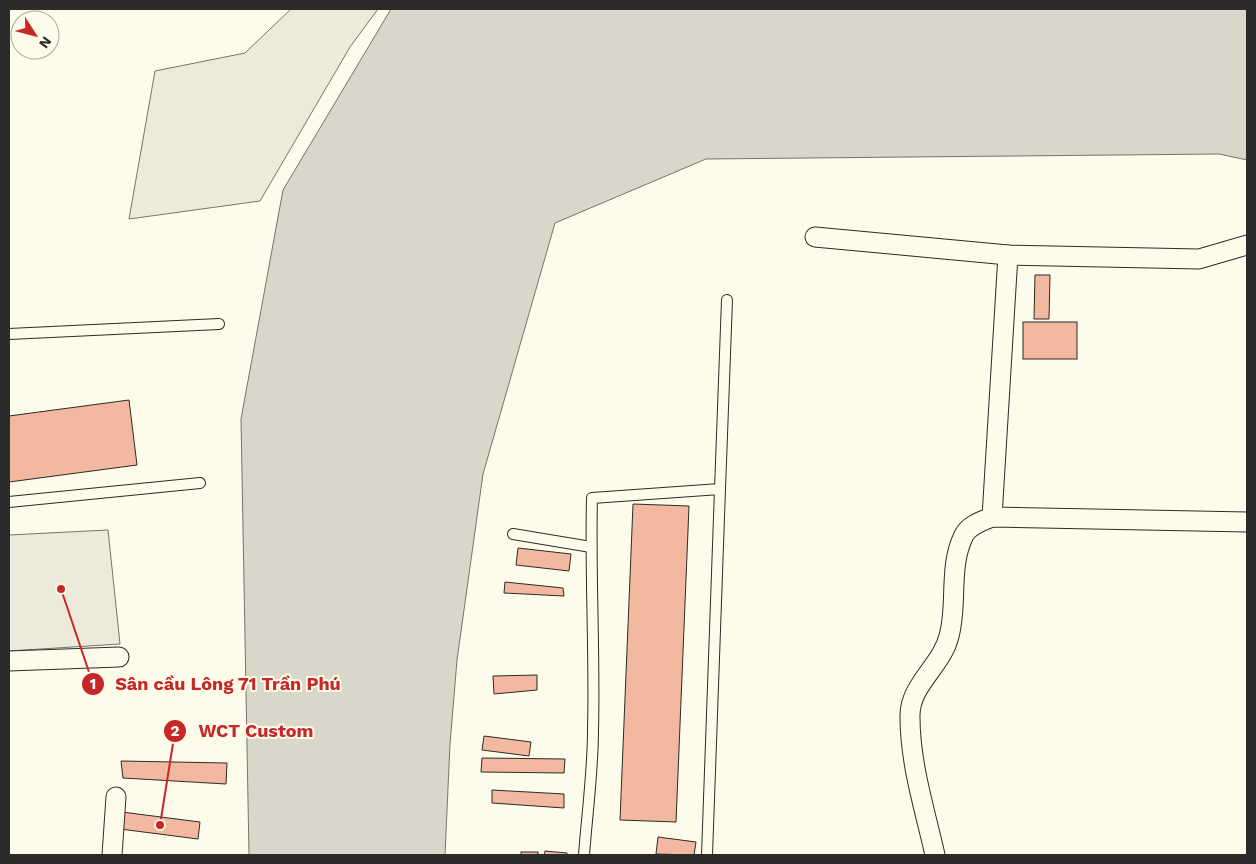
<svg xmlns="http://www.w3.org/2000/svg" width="1256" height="864" viewBox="0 0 1256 864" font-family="'Work Sans',sans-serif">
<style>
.green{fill:#ecebdb;stroke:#74746e}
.water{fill:#d8d7c9;stroke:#74746e}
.building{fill:#f2b8a0;stroke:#2b2b2b}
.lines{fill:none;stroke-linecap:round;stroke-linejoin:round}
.lane-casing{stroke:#2b2b2b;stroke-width:12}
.street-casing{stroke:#2b2b2b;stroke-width:21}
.lane{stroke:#fdfbea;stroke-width:10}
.street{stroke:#fdfbea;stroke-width:19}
.leader{fill:none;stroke:#c62828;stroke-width:2}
.callout-dot{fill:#c62828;stroke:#fdfbea;stroke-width:2}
.mark-label{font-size:15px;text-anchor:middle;font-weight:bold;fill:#fff}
.callout-label{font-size:18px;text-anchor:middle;font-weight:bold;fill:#c62828;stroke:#fdfbea;stroke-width:4;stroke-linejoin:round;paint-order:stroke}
</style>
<rect width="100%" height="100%" fill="#fdfbea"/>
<g class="green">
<path d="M 291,9 L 378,9 L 350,47 L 260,201 L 129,219 L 155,71 L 245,53 Z"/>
<path d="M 108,530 L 120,644 L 9,651 L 9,535 Z"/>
</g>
<path class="water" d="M 391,9 L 1247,9 L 1247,160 L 1219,154 L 706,159 L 555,223 L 483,474 L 457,660 L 450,744 L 445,855 L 249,855 L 241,419 L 283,190 Z"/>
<g class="building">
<path d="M 1035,275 L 1050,275 L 1049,319 L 1034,319 Z"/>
<rect x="1023" y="322" width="54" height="37"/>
<path d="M 129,400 L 137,465 L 9,482 L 9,416 Z"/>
<path d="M 633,504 L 689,506 L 676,822 L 620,820 Z"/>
<path d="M 518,548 L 571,554 L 569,571 L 516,565 Z"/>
<path d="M 505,582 L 563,588 L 564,596 L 504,593 Z"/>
<path d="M 537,675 L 537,690 L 494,694 L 493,676 Z"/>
<path d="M 484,736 L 531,742 L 529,756 L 482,750 Z"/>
<path d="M 482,758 L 565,759 L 564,773 L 481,772 Z"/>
<path d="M 121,761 L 227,763 L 226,784 L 123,778 Z"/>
<path d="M 492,790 L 564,794 L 564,808 L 492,803 Z"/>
<path d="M 122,812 L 200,822 L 198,839 L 120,829 Z"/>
<path d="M 658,837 L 696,842 L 694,855 L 656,854 Z"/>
<path d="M 545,851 L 567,853 L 567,855 L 544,855 Z"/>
<rect x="521" y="852" width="17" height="3"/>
</g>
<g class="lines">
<g class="lane-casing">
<g id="lane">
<path d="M 9,334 L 219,324"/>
<path d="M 720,489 L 727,300"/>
<path d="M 9,502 L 200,483"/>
<path d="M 513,534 L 591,547"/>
<path d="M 584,855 C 587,814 593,772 593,730 C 595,653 590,575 592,498 L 720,489 L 707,855"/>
</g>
</g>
<g class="street-casing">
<g id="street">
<path d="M 815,237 L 1008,255 L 1199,259 L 1247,245"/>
<path d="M 992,517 L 1008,255"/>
<path d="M 9,661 L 119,657"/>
<path d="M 112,855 L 116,797"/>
<path d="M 935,855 C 925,810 910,764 910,717 C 909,685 942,666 949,636 C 958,604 948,567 964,535 C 969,525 982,521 992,517 L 1247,522"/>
</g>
</g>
<use href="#lane" class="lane"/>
<use href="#street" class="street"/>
</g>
<path class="leader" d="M61 589L93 684M160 825L175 731"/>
<g class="callout-dot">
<circle cx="61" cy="589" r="5"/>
<circle cx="160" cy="825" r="5"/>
<circle cx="93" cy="684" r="12"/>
<circle cx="175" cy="731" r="12"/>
</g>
<g class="mark-label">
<text x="93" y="689">1</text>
<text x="175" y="736">2</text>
</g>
<g class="callout-label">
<text x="228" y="690">Sân cầu Lông 71 Trần Phú</text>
<text x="256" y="737">WCT Custom</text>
</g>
<rect width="1256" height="864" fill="none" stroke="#2b2b2b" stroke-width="20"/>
<g transform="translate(35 35) rotate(126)"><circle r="24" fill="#fdfbea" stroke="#a9a89e"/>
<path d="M0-4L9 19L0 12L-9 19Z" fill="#c62828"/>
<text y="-8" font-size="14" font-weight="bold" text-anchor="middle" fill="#2b2b2b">N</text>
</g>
</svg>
